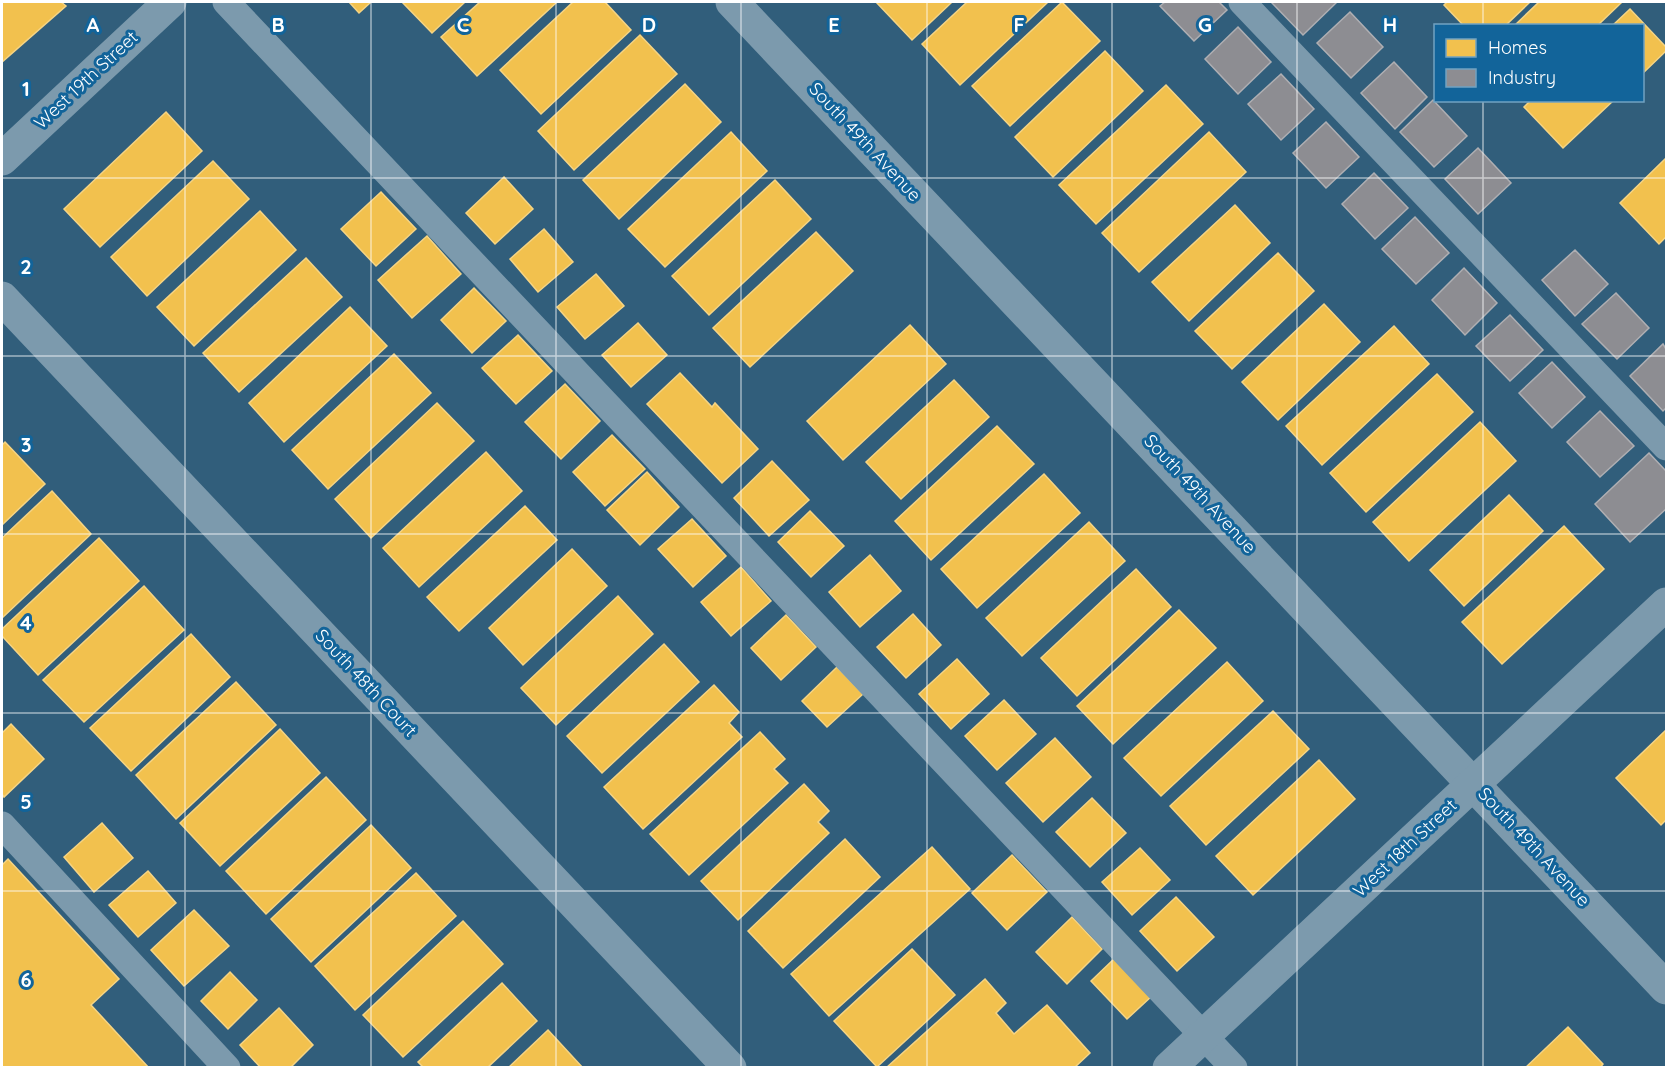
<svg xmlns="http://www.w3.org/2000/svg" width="1668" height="1069" viewBox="0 0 1668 1069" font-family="Quicksand,sans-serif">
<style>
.homes{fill:#f2c14e;stroke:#f6d483;stroke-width:1.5}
.industry{fill:#8d8d92;stroke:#afafb3;stroke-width:1.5}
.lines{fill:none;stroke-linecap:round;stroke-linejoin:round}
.lane{stroke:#7c9aad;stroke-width:27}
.street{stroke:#7c9aad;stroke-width:33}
.grid{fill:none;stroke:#fff;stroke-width:1.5;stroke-opacity:0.55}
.labels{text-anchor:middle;stroke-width:6;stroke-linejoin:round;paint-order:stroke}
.street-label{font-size:18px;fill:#fff;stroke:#12649a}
.grid-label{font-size:20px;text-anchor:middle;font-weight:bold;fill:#fff;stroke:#12649a;stroke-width:6;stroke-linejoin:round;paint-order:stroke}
</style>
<rect width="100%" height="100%" fill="#315e7b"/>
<g class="homes">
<path d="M 2,2 L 61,2 L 66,6 L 2,62 Z"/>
<path d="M 349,2 L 371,2 L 359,13 Z"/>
<path d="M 402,2 L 465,2 L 432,33 Z"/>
<path d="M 480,2 L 557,2 L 477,76 L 441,37 Z"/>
<path d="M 573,2 L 605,2 L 631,30 L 541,114 L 500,70 Z"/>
<path d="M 876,2 L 952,2 L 912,40 Z"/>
<path d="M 967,2 L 1048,2 L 960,85 L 922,44 Z"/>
<path d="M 1062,2 L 1100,41 L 1010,126 L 972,86 Z"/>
<path d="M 1447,2 L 1530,2 L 1505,26 L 1464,26 L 1444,5 Z"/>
<path d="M 1539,2 L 1622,2 L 1597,26 L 1514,26 Z"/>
<path d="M 1630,9 L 1666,47 L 1666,51 L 1642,74 L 1642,26 L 1612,26 Z"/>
<path d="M 640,35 L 677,74 L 574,170 L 538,131 Z"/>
<path d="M 1105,51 L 1143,91 L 1053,177 L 1015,137 Z"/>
<path d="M 685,84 L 721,122 L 619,219 L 583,180 Z"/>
<path d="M 1166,85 L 1203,124 L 1096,224 L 1059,185 Z"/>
<path d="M 1531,100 L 1614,100 L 1563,148 L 1524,107 Z"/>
<path d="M 166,112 L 202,151 L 100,247 L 64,209 Z"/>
<path d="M 731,132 L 767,171 L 665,267 L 628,229 Z"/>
<path d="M 1209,132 L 1246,172 L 1139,272 L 1102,233 Z"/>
<path d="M 1666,158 L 1666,237 L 1659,244 L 1620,203 Z"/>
<path d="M 213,161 L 249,199 L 147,296 L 111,257 Z"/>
<path d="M 504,177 L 533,209 L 495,244 L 466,213 Z"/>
<path d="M 775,180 L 811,219 L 709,315 L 672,276 Z"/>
<path d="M 381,192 L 416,229 L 376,266 L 341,229 Z"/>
<path d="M 1235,205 L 1270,243 L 1189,321 L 1152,282 Z"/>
<path d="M 260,211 L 296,250 L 194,346 L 157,307 Z"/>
<path d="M 544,229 L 573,262 L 538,292 L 510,259 Z"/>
<path d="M 816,232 L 853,271 L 750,367 L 713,328 Z"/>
<path d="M 427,236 L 461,274 L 412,318 L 378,280 Z"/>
<path d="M 1278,253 L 1314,291 L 1232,369 L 1195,331 Z"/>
<path d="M 306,258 L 342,297 L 239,392 L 203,353 Z"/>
<path d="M 596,274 L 624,306 L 585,339 L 557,307 Z"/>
<path d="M 474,288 L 506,321 L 472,353 L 441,320 Z"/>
<path d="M 1324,304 L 1360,342 L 1278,420 L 1242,382 Z"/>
<path d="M 350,307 L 387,346 L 284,442 L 249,403 Z"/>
<path d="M 638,323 L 667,355 L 631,387 L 602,355 Z"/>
<path d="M 910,325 L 946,364 L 843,460 L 807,421 Z"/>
<path d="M 1394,326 L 1429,364 L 1322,465 L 1286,426 Z"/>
<path d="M 518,335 L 552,371 L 516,404 L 482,368 Z"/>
<path d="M 394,354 L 431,393 L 328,489 L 292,450 Z"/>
<path d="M 680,373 L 712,407 L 715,403 L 758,449 L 722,483 L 647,404 Z"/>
<path d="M 1437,374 L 1473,412 L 1366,512 L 1330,473 Z"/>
<path d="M 954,380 L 989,417 L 901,499 L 866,462 Z"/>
<path d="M 565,384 L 600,421 L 561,459 L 525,422 Z"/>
<path d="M 437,403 L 474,441 L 371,538 L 335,499 Z"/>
<path d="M 1480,422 L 1516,461 L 1409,561 L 1373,522 Z"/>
<path d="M 997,426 L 1034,464 L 931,560 L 895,521 Z"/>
<path d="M 612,435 L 645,469 L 605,506 L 573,472 Z"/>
<path d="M 5,442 L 45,484 L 2,525 L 2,445 Z"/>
<path d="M 486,452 L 522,491 L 419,587 L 383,548 Z"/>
<path d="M 772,461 L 809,500 L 769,536 L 734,498 Z"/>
<path d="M 647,472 L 679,507 L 640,545 L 607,510 Z"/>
<path d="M 1044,474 L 1080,513 L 977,608 L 941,569 Z"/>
<path d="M 52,491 L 91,534 L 2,618 L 2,538 Z"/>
<path d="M 1509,495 L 1543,531 L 1464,606 L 1430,570 Z"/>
<path d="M 525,506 L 557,540 L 459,631 L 427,597 Z"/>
<path d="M 810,511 L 844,546 L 811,577 L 778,542 Z"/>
<path d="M 692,519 L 726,556 L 693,587 L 658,549 Z"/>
<path d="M 1089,522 L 1125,561 L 1022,656 L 986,618 Z"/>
<path d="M 1564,526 L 1604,569 L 1502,664 L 1462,622 Z"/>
<path d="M 99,538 L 139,581 L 38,675 L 2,636 L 2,629 Z"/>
<path d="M 572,549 L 607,586 L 523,665 L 489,628 Z"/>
<path d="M 870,555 L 901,591 L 860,627 L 829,592 Z"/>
<path d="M 741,567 L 771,601 L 731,636 L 701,602 Z"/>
<path d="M 1136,569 L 1171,607 L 1077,696 L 1041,658 Z"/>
<path d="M 144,586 L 184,630 L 84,722 L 43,680 Z"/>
<path d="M 618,596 L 653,634 L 556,725 L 521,688 Z"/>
<path d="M 1179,610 L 1216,648 L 1113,744 L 1077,706 Z"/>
<path d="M 913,614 L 941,645 L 906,678 L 877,647 Z"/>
<path d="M 786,615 L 816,647 L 781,680 L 751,648 Z"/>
<path d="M 191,634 L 230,677 L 131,771 L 90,728 Z"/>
<path d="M 664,644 L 699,682 L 602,773 L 567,736 Z"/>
<path d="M 957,659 L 989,694 L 951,729 L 919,694 Z"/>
<path d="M 1227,662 L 1263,701 L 1161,796 L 1124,758 Z"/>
<path d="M 837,667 L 863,694 L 827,727 L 802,701 Z"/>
<path d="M 236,682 L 276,725 L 176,819 L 136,775 Z"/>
<path d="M 714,685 L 739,712 L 729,723 L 742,737 L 643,829 L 604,787 Z"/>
<path d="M 1004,700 L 1036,734 L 997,770 L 965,736 Z"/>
<path d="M 1273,711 L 1309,749 L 1206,845 L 1170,806 Z"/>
<path d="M 11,724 L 44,759 L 4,797 L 2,794 L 2,733 Z"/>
<path d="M 280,729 L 320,773 L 220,866 L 180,823 Z"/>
<path d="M 1666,730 L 1666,820 L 1661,825 L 1616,778 Z"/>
<path d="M 760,732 L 785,759 L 774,769 L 788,783 L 689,875 L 650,834 Z"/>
<path d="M 1055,738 L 1091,777 L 1043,822 L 1006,783 Z"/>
<path d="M 1319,760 L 1355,799 L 1253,895 L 1216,856 Z"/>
<path d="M 326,777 L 366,820 L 266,914 L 226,871 Z"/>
<path d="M 804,784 L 829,811 L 818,822 L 829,833 L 738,920 L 701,881 Z"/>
<path d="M 1092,798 L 1126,833 L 1090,867 L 1056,832 Z"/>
<path d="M 102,823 L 133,858 L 94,892 L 64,857 Z"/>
<path d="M 371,825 L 411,868 L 311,962 L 271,919 Z"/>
<path d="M 845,839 L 880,877 L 783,968 L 748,931 Z"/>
<path d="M 932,847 L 970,889 L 829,1016 L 791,974 Z"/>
<path d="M 1140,848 L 1170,880 L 1132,915 L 1102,882 Z"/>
<path d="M 1012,855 L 1047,892 L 1007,930 L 972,893 Z"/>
<path d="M 8,859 L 119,979 L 91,1005 L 149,1068 L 2,1068 L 2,865 Z"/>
<path d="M 148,871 L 176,903 L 138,937 L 109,905 Z"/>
<path d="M 416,873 L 456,916 L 355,1010 L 315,966 Z"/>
<path d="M 1176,897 L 1214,937 L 1177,971 L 1140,931 Z"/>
<path d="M 194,910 L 229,946 L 184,986 L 151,950 Z"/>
<path d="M 1072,917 L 1102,949 L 1067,984 L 1036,952 Z"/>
<path d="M 463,921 L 503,964 L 403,1057 L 363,1015 Z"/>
<path d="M 912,949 L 955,995 L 877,1067 L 834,1021 Z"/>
<path d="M 1116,957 L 1153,995 L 1127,1019 L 1091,981 Z"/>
<path d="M 230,972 L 257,1000 L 228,1029 L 201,1001 Z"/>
<path d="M 985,979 L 1006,1003 L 996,1013 L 1014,1034 L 1047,1005 L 1090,1053 L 1074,1068 L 886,1068 Z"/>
<path d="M 502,983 L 537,1021 L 487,1068 L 424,1068 L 418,1062 Z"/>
<path d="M 279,1008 L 313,1045 L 290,1068 L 261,1068 L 240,1045 Z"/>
<path d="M 1568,1027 L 1603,1064 L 1600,1068 L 1525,1068 Z"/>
<path d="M 548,1030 L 583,1068 L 508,1068 Z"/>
</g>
<g class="industry">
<path d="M 1165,2 L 1219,2 L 1227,10 L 1194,41 L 1160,6 Z"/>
<path d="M 1271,2 L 1334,2 L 1336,3 L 1303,35 Z"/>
<path d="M 1350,12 L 1383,47 L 1351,78 L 1317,43 Z"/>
<path d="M 1238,27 L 1271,62 L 1238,94 L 1205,59 Z"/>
<path d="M 1394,62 L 1427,97 L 1395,129 L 1361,93 Z"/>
<path d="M 1281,74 L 1314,109 L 1281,140 L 1248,104 Z"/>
<path d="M 1433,100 L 1467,136 L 1434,167 L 1400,132 Z"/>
<path d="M 1326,122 L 1359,157 L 1326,188 L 1293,153 Z"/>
<path d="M 1478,148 L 1511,183 L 1478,214 L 1445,179 Z"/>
<path d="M 1374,173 L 1408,208 L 1375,239 L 1342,204 Z"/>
<path d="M 1415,217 L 1449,253 L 1416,284 L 1382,249 Z"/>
<path d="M 1575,250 L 1608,284 L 1575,316 L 1542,280 Z"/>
<path d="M 1464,268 L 1497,303 L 1465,335 L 1432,300 Z"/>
<path d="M 1616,293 L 1649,328 L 1617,359 L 1582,324 Z"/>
<path d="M 1510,315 L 1543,350 L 1510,381 L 1476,346 Z"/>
<path d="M 1663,344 L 1666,349 L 1666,408 L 1663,411 L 1630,376 Z"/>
<path d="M 1552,362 L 1585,397 L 1552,428 L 1519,393 Z"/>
<path d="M 1600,411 L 1634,446 L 1600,477 L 1567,442 Z"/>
<path d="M 1649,453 L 1666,471 L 1666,509 L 1630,542 L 1595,504 Z"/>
</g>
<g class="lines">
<g class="lane">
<path d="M 226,2 L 1234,1068"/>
<path d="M 1242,2 L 1666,447"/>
<path d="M 2,825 L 227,1068"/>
</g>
<g class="street">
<path d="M 732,2 L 1666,988"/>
<path d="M 2,159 L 170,2"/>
<path d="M 2,298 L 730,1068"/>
<path d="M 1169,1068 L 1666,604"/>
</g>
</g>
<path class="grid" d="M 185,2 L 185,1068M 371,2 L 371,1068M 556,2 L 556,1068M 741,2 L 741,1068M 927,2 L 927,1068M 1112,2 L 1112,1068M 1297,2 L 1297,1068M 1483,2 L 1483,26M 1483,100 L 1483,1068M 2,178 L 1666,178M 2,356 L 1666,356M 2,534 L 1666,534M 2,713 L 1666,713M 2,891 L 1666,891"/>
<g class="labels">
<g class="street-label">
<text transform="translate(86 80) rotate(-43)" y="6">West 19th Street</text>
<text transform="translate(865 142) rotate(47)" y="6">South 49th Avenue</text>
<text transform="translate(1200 494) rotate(47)" y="6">South 49th Avenue</text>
<text transform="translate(366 683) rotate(47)" y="6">South 48th Court</text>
<text transform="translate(1534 847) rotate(47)" y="6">South 49th Avenue</text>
<text transform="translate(1405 848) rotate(-43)" y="6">West 18th Street</text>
</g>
</g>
<g class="grid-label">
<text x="93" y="32">A</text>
<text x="278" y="32">B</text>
<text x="463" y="32">C</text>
<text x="649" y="32">D</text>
<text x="834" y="32">E</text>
<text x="1019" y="32">F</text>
<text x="1205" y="32">G</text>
<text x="1390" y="32">H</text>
<text x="26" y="96">1</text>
<text x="26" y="274">2</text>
<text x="26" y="452">3</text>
<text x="26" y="630">4</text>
<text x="26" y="809">5</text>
<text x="26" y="987">6</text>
</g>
<rect width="1668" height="1069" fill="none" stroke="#ffffff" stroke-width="6"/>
<rect x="1434" y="24" width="210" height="78" fill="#12649a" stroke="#71a2c2" stroke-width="1.5"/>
<rect x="1446" y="39" width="30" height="18" fill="#f2c14e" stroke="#71a2c2" stroke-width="1.5"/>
<text x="1488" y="54" font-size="18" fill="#ffffff">Homes</text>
<rect x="1446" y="69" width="30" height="18" fill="#8d8d92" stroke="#71a2c2" stroke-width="1.5"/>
<text x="1488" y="84" font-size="18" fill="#ffffff">Industry</text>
</svg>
